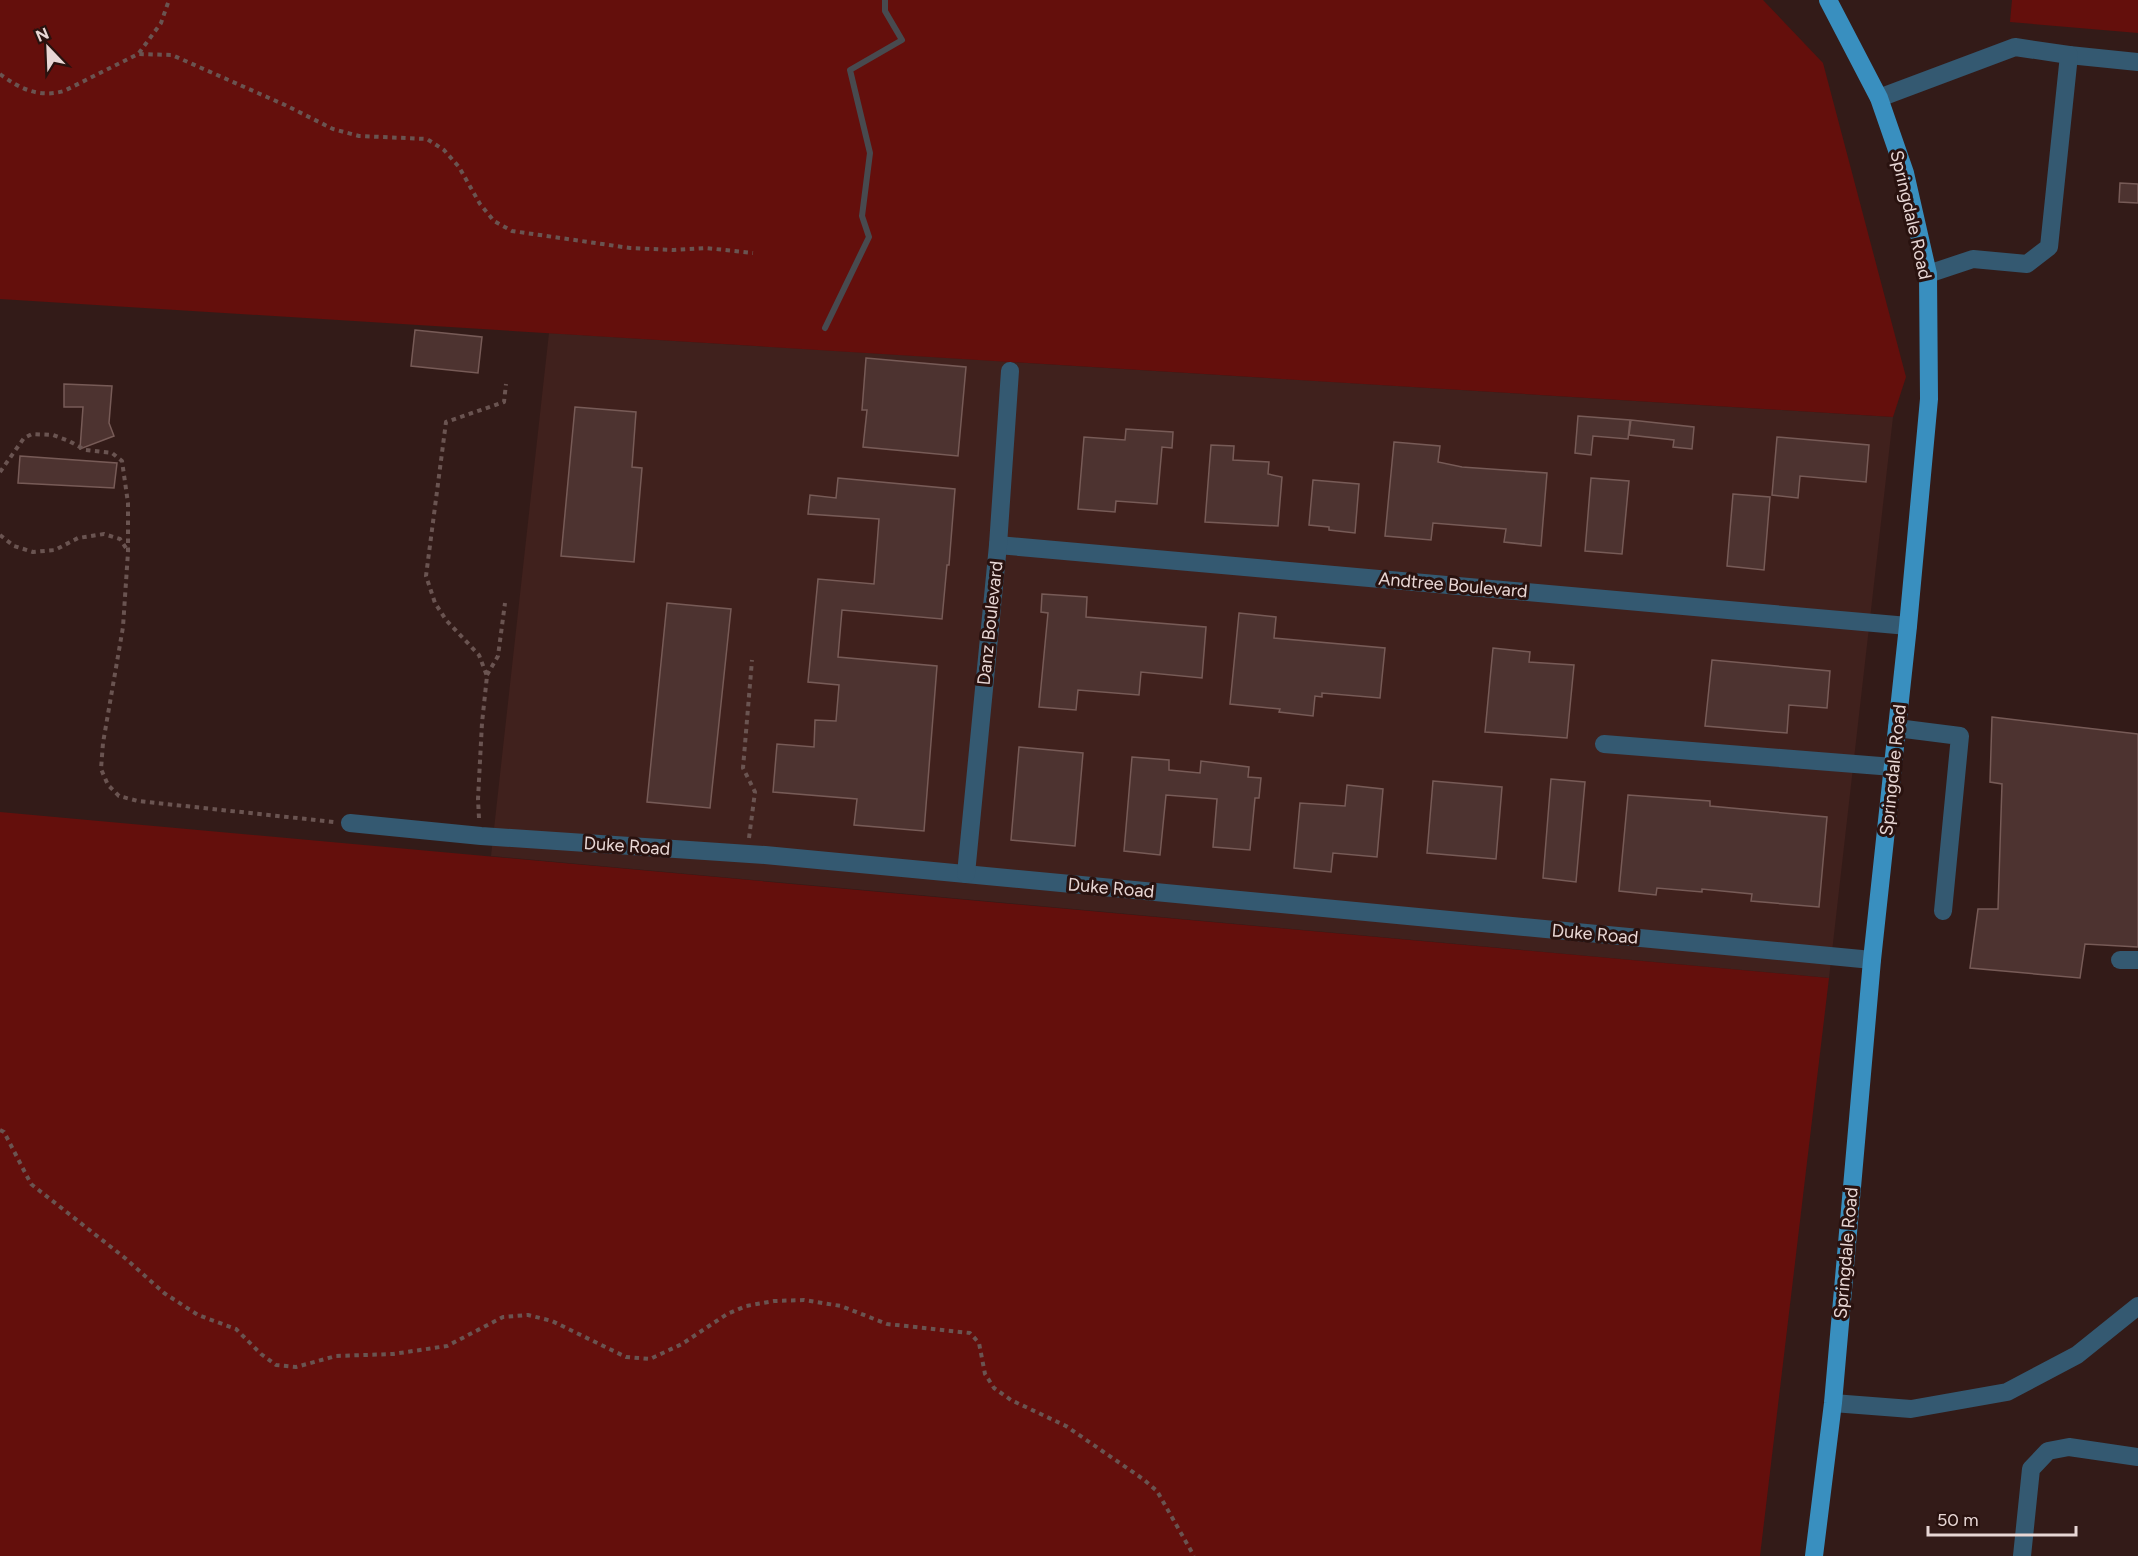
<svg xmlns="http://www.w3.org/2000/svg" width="2138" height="1556" viewBox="0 0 2138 1556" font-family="Figtree,sans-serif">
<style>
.built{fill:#40211d}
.green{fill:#640f0c}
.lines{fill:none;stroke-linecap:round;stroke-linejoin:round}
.stream{stroke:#484a4f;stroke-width:6}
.building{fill:#4d3330;stroke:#775b57;stroke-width:1.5}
.path{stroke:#6a5451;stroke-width:4;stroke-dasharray:4.5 4.5;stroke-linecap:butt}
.minor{stroke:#345971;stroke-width:18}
.major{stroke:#398fbf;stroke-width:18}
.labels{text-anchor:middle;stroke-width:6;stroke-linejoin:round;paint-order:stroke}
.street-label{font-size:18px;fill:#e8d7d5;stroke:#29120f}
</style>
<rect width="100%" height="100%" fill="#331b18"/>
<path class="built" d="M 549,333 L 1893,417 L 1829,978 L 491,856 Z"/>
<g class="green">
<path d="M 0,0 L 1763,0 L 1823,63 L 1906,377 L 1893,417 L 0,299 Z"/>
<path d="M 2012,0 L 2138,0 L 2138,33 L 2010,22 Z"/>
<path d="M 0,812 L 1829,978 L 1760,1556 L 0,1556 Z"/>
</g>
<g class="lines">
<path class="stream" d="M 825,328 L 869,237 L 862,216 L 870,153 L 850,70 L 902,40 L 885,11 L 885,0"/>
</g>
<g class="building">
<path d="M 2120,183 L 2138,184 L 2138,203 L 2119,202 Z"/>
<path d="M 415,330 L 482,337 L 478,373 L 411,366 Z"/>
<path d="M 866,358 L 966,367 L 958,456 L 863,447 L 867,410 L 862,410 Z"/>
<path d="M 64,384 L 112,386 L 109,423 L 114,436 L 80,449 L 83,407 L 64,407 Z"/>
<path d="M 575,407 L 636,412 L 632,467 L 642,468 L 634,562 L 561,556 Z"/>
<path d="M 1578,416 L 1630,420 L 1628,439 L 1593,436 L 1591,455 L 1575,453 Z"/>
<path d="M 1631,420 L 1694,427 L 1692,449 L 1673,447 L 1674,440 L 1629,435 Z"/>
<path d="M 1126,429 L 1173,432 L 1172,448 L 1162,447 L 1157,504 L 1116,501 L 1115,512 L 1078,509 L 1084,437 L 1125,440 Z"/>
<path d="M 1777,437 L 1869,445 L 1866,482 L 1800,476 L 1798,498 L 1772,495 Z"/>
<path d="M 1394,442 L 1440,446 L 1438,462 L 1462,467 L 1547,473 L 1541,546 L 1504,542 L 1506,529 L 1433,523 L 1431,540 L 1385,536 Z"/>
<path d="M 1211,445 L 1234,446 L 1233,460 L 1269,462 L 1268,474 L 1282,477 L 1278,526 L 1205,522 Z"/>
<path d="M 20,456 L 117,463 L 114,488 L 18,483 Z"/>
<path d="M 838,478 L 955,489 L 949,565 L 947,565 L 942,619 L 842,610 L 838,657 L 937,666 L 924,831 L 854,825 L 857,799 L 773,792 L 777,744 L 814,747 L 815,720 L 836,721 L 839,685 L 808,682 L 818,579 L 874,584 L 879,519 L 808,514 L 810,495 L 836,498 Z"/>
<path d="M 1591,478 L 1629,481 L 1622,554 L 1585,551 Z"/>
<path d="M 1313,480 L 1359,484 L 1355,533 L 1329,530 L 1329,527 L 1309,525 Z"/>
<path d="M 1733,494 L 1770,497 L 1764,570 L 1727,566 Z"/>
<path d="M 1042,594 L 1087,597 L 1086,617 L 1206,627 L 1202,678 L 1141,672 L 1139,695 L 1078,690 L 1076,710 L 1039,707 L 1048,613 L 1041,612 Z"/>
<path d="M 667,603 L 731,609 L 710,808 L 647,802 Z"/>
<path d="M 1239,613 L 1276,617 L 1274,638 L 1385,648 L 1380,698 L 1322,693 L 1322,697 L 1315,696 L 1313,716 L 1279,712 L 1280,709 L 1230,704 Z"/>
<path d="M 1493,648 L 1530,652 L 1529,662 L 1574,665 L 1567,738 L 1485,732 Z"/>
<path d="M 1712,660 L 1830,671 L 1827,708 L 1789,705 L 1787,733 L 1705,726 Z"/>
<path d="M 1992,717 L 2138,734 L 2138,947 L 2085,944 L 2080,978 L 1970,968 L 1978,909 L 1998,909 L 2002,784 L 1990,782 Z"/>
<path d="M 1019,747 L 1083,753 L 1075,846 L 1011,840 Z"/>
<path d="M 1132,757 L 1169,760 L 1169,770 L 1200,773 L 1201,761 L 1249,767 L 1248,777 L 1261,778 L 1259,798 L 1255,798 L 1250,850 L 1213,847 L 1217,799 L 1166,795 L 1160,855 L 1124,851 Z"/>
<path d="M 1551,779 L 1585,782 L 1576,882 L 1543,878 Z"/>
<path d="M 1433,781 L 1502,787 L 1496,859 L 1427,853 Z"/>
<path d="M 1347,785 L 1383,789 L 1377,857 L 1333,853 L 1331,872 L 1294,868 L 1300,803 L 1345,806 Z"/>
<path d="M 1628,795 L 1710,801 L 1710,806 L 1827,817 L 1819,907 L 1751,901 L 1752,894 L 1702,889 L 1702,892 L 1657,888 L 1656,895 L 1619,891 Z"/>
</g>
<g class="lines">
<g class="path">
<path d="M 139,53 L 161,23 L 169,0"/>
<path d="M 0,74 C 20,89 39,98 64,91 L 138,54 L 172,55 L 285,105 L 333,129 L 359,136 L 427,139 L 444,150 L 459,167 L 480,204 L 494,221 L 512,231 L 630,248 L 674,250 L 706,248 L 753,253"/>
<path d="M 0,472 L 24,438 L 32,434 L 53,435 L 69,441 L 85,450 L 112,453 L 122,461 L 128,503 L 128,552 L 123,627 L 103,743 L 101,769 L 108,785 L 119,796 L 138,801 L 334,822"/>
<path d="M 0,535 L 14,546 L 33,552 L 55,550 L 78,538 L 104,534 L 120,539 L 128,551"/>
<path d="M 487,675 L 498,656 L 505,603"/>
<path d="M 479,818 L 478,799 L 482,723 L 487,676 L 479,655 L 446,620 L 435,603 L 426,576 L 446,422 L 504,402 L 506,384"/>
<path d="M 749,838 L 755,792 L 743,768 L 752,660"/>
<path d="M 0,1130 L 4,1132 L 31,1184 L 125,1258 L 164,1293 L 198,1315 L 236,1329 L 261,1354 L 276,1365 L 296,1367 L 336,1356 L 393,1354 L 447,1346 L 503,1317 L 528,1315 L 552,1321 L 626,1357 L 650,1359 L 682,1344 L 727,1314 L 746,1306 L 774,1301 L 804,1300 L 841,1306 L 887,1324 L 970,1333 L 979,1343 L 985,1374 L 994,1388 L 1011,1400 L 1066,1426 L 1143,1479 L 1157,1491 L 1194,1556"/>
</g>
<g class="minor">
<path d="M 2069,55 L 2138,62"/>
<path d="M 1879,98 L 2015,47 L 2069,55 L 2049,247 L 2027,264 L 1973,259 L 1928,274"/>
<path d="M 998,545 L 1908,626"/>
<path d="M 1897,728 L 1960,736 L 1943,911"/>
<path d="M 1604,744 L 1893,767"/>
<path d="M 350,823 L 481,836 L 765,855 L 1872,960"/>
<path d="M 966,874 L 998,545 L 1010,371"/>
<path d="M 2120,960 L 2138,960"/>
<path d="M 1833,1403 L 1911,1409 L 2007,1392 L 2077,1355 L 2138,1306"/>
<path d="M 2022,1556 L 2031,1469 L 2048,1451 L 2069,1447 L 2138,1457"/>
</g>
<path class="major" d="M 1814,1556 L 1833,1403 L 1872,960 L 1908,626 L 1929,399 L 1928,274 L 1905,173 L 1879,98 L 1828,0"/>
</g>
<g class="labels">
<g class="street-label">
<text transform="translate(1911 215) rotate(77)" y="6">Springdale Road</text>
<text transform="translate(1453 585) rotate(5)" y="6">Andtree Boulevard</text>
<text transform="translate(990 623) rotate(-84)" y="6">Danz Boulevard</text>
<text transform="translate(1893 770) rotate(-84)" y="6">Springdale Road</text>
<text transform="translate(627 846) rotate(4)" y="6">Duke Road</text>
<text transform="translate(1111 888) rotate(5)" y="6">Duke Road</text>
<text transform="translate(1595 934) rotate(5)" y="6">Duke Road</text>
<text transform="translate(1846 1253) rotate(-85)" y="6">Springdale Road</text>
</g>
</g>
<g transform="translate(48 48) rotate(337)" stroke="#29120f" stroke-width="4.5" paint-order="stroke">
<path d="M0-4.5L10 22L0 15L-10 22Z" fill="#e8d7d5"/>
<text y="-9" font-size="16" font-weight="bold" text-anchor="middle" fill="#e8d7d5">N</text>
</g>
<path d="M1928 1526v9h148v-9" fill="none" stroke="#e8d7d5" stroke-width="3"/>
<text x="1937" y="1526" font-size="18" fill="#e8d7d5" stroke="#29120f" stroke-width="4.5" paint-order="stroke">50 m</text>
</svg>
